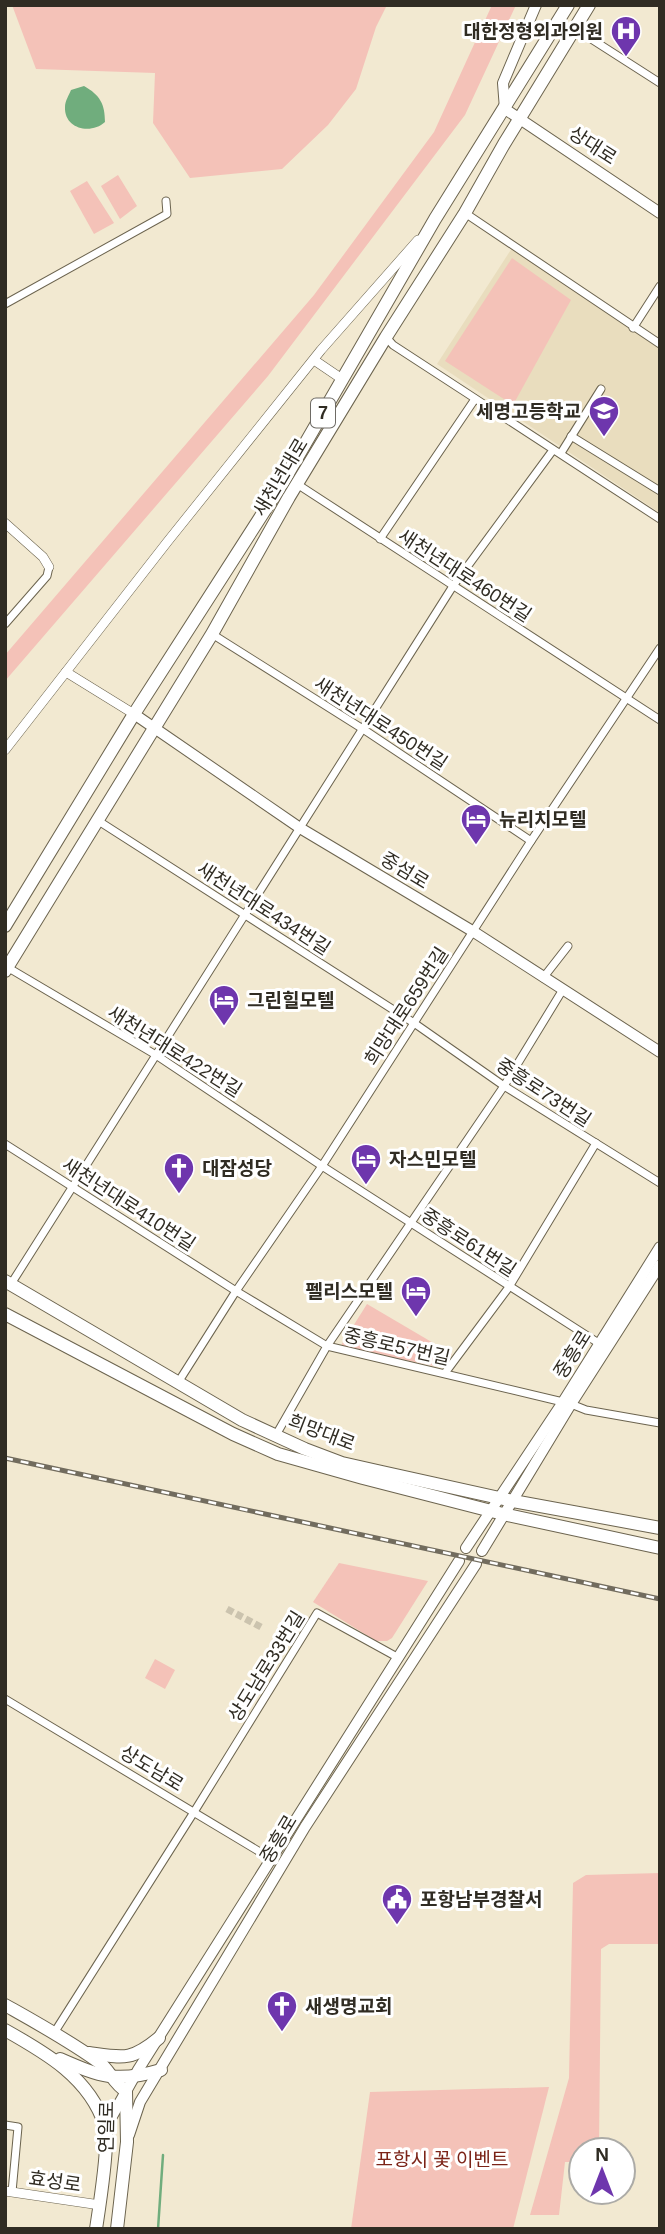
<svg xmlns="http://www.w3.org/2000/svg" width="665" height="2234" viewBox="0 0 665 2234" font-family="Helvetica,'Noto Sans KR',sans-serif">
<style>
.built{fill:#e9ddbe}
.green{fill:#f4c2b8}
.water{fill:#70ad7d}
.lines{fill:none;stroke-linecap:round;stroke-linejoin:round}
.stream{stroke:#70ad7d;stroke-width:2.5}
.minor-tunnel{stroke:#cbc3ae;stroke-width:7;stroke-dasharray:7 3.5;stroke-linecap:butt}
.minor-casing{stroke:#6c644f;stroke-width:9}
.tertiary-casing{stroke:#6c644f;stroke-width:10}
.secondary-casing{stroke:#6c644f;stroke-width:12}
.primary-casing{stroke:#6c644f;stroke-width:14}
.minor{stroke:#fff;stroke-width:7}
.tertiary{stroke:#fff;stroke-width:9}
.secondary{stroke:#fff;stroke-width:10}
.primary{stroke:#fff;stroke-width:12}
.rail-casing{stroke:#726c5e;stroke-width:5}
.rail{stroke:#fff;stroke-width:2.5;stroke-dasharray:8;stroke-linecap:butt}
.labels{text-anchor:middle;stroke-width:6;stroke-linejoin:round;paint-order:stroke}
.shield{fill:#fff;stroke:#6e6b65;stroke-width:2}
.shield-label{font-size:18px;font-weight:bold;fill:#302c23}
.poi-label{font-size:19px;font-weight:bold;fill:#302c23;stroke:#fff;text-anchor:start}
.street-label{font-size:19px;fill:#302c23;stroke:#fff}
.park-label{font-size:19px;fill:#7b2317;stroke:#fff}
</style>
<rect width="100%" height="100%" fill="#f2e9d1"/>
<path class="built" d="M 512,248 L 660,348 L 660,513 L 437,364 Z"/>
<g class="green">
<path d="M 12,5 L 387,5 L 376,27 L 356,89 L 328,125 L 282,169 L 190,178 L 153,123 L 155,73 L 36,69 Z"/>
<path d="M 492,5 L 516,5 L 465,115 L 268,376 L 5,681 L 5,655 L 314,295 L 434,132 Z"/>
<path d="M 118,175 L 137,206 L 120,219 L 101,186 Z"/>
<path d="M 87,181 L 114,223 L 94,234 L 70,191 Z"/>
<path d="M 512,258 L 571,300 L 513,405 L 445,361 Z"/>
<path d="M 367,1304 L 452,1354 L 444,1368 L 340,1347 Z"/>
<path d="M 339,1563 L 428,1581 L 392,1638 L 387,1641 L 376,1641 L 313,1602 Z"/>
<path d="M 155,1659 L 175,1670 L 165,1689 L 145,1678 Z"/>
<path d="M 660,1873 L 660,1944 L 609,1944 L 601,1949 L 599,2150 L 581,2150 L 581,2162 L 565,2162 L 559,2215 L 530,2215 L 569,2078 L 573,1883 L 586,1875 Z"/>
<path d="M 549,2087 L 513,2229 L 351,2229 L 370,2092 Z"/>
</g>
<path class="water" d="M 84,86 C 100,95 105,104 105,122 C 91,135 64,129 65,107 C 65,101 69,95 71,90 Z"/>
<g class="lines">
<path class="stream" d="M 158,2229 L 163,2155"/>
<path class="minor-tunnel" d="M 227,1609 L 261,1627"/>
<g class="minor-casing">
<g id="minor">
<path d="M 576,27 L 582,33 L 660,83"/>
<path d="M 465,213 L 660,344"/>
<path d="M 5,304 L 167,214 L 166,201"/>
<path d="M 633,328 L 660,286"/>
<path d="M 386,337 L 393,345 L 660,519"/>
<path d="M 571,436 L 660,491"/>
<path d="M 561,453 L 601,389"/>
<path d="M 297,484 L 660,720"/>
<path d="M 380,539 L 475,399"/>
<path d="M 5,624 L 47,576 L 49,567"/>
<path d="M 212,634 L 366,731 L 531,841"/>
<path d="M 97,820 L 414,1023 L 504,1086 L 660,1183"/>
<path d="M 7,967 L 156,1055 L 322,1166 L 600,1344"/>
<path d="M 543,978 L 568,946"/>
<path d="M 5,1144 L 236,1291 L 327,1346 L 563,1402"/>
<path d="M 11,1284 L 453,586 L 553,450"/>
<path d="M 445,1373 L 509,1287 L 596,1143"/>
<path d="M 179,1381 L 236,1291 L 322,1166 L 531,841 L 660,648"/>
<path d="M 571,1404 L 586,1410 L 660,1423"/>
<path d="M 276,1435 L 327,1346 L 504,1086 L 562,991"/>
<path d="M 5,1699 L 275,1861"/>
<path d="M 54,2033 L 194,1812 L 317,1613 L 397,1657"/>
<path d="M 5,2125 L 18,2127 L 12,2192"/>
</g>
</g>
<g class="tertiary-casing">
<g id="tertiary">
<path d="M 314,360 L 342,379"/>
<path d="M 5,523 L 43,557 L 49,567"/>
<path d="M 66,672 L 134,714"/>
<path d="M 5,750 L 168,541 L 321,350 L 418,240"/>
<path d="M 5,2191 L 100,2205"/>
</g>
</g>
<g class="secondary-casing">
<g id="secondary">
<path d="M 536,5 L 503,83 L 505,109 L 660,213"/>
<path d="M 134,714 L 300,828 L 474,932 L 660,1052"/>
<path d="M 466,1548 L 563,1402 L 660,1247"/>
<path d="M 482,1551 L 571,1404 L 660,1265"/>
<path d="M 106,2127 L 138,2070 L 459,1561"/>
<path d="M 129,2135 L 140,2102 L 305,1827 L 476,1564"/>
</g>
</g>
<g class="primary-casing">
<g id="primary">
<path d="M 5,926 L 134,714 L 283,482 L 435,219 L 568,5"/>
<path d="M 5,971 L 212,634 L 289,497 L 386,337 L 465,213 L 504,144 L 589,5"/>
<path d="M 5,1281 L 242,1420 L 305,1449 L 342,1463 L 382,1472 L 513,1501 L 660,1528"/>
<path d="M 5,1314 L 233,1434 L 278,1454 L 363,1478 L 503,1514 L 660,1548"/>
<path d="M 5,2005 C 37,2023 70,2041 100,2063 C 110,2071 114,2084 126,2091 L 127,2142 L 117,2229"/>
<path d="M 5,2030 C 46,2053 90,2078 105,2126 C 110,2141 99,2209 96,2229"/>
<path d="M 89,2053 C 124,2058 131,2061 159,2038"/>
<path d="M 60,2059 C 101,2077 117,2083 161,2070"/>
</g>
</g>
<use href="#minor" class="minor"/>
<use href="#tertiary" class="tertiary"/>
<use href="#secondary" class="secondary"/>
<use href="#primary" class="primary"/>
<g class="rail-casing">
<path id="rail" d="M 5,1458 L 660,1599"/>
</g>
<use href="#rail" class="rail"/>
</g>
<defs>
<g id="hospital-pin" transform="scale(1.575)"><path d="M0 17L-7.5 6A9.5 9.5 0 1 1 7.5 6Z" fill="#6e36ad" stroke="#fff"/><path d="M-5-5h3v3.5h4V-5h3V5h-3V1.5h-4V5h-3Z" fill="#fff"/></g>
<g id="school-pin" transform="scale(1.575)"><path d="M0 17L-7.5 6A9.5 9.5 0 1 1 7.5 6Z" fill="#6e36ad" stroke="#fff"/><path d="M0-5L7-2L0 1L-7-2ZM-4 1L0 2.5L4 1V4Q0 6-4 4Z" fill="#fff"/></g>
<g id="hotel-pin" transform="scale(1.575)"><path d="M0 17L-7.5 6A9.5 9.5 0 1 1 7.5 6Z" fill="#6e36ad" stroke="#fff"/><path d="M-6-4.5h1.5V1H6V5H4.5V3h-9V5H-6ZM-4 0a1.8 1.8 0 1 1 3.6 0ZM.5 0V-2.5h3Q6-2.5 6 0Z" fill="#fff"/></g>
<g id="church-pin" transform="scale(1.575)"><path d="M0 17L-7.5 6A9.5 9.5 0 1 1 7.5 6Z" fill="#6e36ad" stroke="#fff"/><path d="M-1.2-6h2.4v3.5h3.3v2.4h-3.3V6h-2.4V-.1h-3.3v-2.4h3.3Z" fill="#fff"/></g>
<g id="civic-pin" transform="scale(1.575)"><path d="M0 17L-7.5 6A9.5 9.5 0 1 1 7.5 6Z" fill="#6e36ad" stroke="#fff"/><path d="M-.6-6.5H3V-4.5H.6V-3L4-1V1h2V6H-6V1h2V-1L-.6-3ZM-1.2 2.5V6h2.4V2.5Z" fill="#fff"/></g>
</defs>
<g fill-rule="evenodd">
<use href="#hospital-pin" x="626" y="31"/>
<use href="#school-pin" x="604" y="411"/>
<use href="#hotel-pin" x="476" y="819"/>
<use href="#hotel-pin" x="224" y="1000"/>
<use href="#hotel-pin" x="366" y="1159"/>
<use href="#church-pin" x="179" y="1168"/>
<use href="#hotel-pin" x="416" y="1291"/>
<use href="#civic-pin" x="397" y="1899"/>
<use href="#church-pin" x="282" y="2006"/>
</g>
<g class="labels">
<rect class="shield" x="311" y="398.5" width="24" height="29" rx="5"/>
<g class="shield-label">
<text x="323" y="419">7</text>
</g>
<g class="poi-label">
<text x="603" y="38" text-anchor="end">대한정형외과의원</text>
<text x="581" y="418" text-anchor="end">세명고등학교</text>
<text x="499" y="826">뉴리치모텔</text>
<text x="247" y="1007">그린힐모텔</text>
<text x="389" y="1166">자스민모텔</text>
<text x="202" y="1175">대잠성당</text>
<text x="393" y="1298" text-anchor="end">펠리스모텔</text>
<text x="420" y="1906">포항남부경찰서</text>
<text x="305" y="2013">새생명교회</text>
</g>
<g class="street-label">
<text transform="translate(593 145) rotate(33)" y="7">상대로</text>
<text transform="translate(280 477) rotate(-59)" y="7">새천년대로</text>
<text transform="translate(465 575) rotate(33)" y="7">새천년대로460번길</text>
<text transform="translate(381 723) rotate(33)" y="7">새천년대로450번길</text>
<text transform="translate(405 870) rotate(31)" y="7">중섬로</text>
<text transform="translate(264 908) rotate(33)" y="7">새천년대로434번길</text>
<text transform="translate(406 1006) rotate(-57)" y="7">희망대로659번길</text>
<text transform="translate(175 1051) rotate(32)" y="7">새천년대로422번길</text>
<text transform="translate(544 1092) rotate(33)" y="7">중흥로73번길</text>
<text transform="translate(129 1204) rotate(33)" y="7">새천년대로410번길</text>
<text transform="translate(469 1242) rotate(33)" y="7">중흥로61번길</text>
<text transform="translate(397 1346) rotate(13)" y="7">중흥로57번길</text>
<text transform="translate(572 1354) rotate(-58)" y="7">중흥로</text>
<text transform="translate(322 1432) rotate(21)" y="7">희망대로</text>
<text transform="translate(266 1666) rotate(-58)" y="7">상도남로33번길</text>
<text transform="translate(152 1768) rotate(31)" y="7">상도남로</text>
<text transform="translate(278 1839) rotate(-59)" y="7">중흥로</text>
<text transform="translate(106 2127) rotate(-89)" y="7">연일로</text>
<text transform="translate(55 2181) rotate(8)" y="7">효성로</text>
</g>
<g class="park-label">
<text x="442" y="2166">포항시 꽃 이벤트</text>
</g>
</g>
<rect width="665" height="2234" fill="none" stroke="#302c23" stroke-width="14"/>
<g transform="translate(602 2171)"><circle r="33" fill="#ffffff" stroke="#acaba7" stroke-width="2"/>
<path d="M0-5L12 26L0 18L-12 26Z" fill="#6e36ad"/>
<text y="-10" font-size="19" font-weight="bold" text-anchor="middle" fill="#302c23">N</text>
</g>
</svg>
